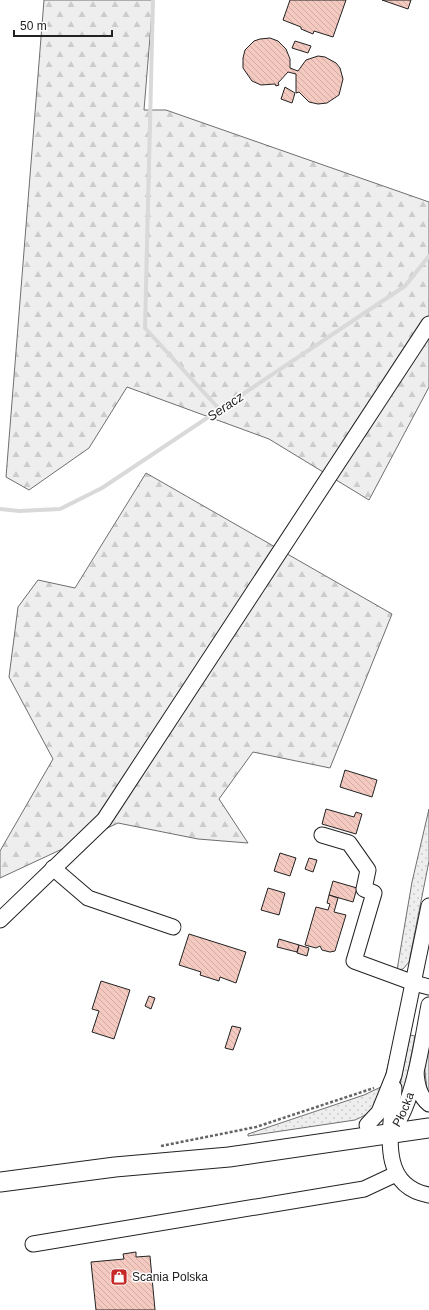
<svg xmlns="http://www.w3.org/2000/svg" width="429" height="1310" viewBox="0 0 429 1310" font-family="Helvetica,sans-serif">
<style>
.grass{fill:url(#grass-dots);stroke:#6f6f6f}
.forest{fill:url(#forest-firs);stroke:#6f6f6f}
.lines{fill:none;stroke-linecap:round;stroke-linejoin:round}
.stream{stroke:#d9d9d9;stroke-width:4}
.building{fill:url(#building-back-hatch);stroke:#222}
.minor-casing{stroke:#222;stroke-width:17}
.major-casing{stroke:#222;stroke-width:21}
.path{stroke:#646464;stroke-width:2.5;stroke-dasharray:3 2;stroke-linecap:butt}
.minor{stroke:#fff;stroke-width:15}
.major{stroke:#fff;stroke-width:19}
.labels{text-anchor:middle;stroke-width:3;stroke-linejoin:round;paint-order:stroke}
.street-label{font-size:12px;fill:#222;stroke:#fff}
.poi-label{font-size:12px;fill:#222;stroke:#fff;text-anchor:start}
.water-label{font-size:13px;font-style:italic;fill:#222;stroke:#fff}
</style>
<defs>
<pattern id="grass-dots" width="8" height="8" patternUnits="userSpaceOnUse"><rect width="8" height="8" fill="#eee"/><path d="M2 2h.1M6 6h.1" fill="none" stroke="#ccc" stroke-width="1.8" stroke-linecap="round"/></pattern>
<pattern id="forest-firs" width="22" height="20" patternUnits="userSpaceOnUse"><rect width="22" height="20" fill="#eee"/><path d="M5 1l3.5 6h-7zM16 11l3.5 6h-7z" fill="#ccc"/></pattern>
<pattern id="building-back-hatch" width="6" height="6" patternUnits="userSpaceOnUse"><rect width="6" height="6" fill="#f3c9c0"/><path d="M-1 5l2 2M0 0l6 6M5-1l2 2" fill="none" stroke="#d0aca5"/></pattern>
</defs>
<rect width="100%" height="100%" fill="#fff"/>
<g class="grass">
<path d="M 429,809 L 429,861 L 409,962 L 403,969 L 397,970 L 412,882 Z"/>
<path d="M 396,1032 C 392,1052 387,1091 376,1107 C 371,1112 362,1117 355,1120 L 248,1136 L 248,1134 L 364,1095 L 383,1086 Z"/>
<path d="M 410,1035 L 415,1036 L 404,1092 L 400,1098 L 400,1085 Z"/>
<path d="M 429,1039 L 429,1093 L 427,1090 L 424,1062 Z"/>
</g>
<g class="forest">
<path d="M 44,0 L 153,0 L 144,110 L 166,110 L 429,202 L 429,387 L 369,500 L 269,439 L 127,387 L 89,448 L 29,490 L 6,477 Z"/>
<path d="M 146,473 L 392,614 L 330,768 L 253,752 L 219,799 L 248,843 L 198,839 L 118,823 L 0,878 L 0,851 L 53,759 L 9,677 L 18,607 L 38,580 L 75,588 Z"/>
</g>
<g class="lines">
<g class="stream">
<path d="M 153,0 L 145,328 L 220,410"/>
<path d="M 0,509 L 19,511 L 60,509 L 102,488 L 405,286 L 429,256"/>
</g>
</g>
<g class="building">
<path d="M 290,0 L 346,0 L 333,37 L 314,31 L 313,34 L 301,29 L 301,27 L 283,20 Z"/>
<path d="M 382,0 L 411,0 L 408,9 Z"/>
<path d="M 270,38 L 278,41 L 286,49 L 290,59 L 290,68 L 298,71 L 306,60 L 318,56 L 325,57 L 336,63 L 340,68 L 343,79 L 339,95 L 327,103 L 318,104 L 309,102 L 299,92 L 296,93 L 296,74 L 288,72 L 278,83 L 279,85 L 276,86 L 275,84 L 261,85 L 252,81 L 243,68 L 243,58 L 245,50 L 254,41 L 260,39 Z"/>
<path d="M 295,41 L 311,46 L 308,53 L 292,48 Z"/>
<path d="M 285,87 L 295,93 L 292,103 L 281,99 Z"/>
<path d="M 345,770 L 377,780 L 372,797 L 340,787 Z"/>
<path d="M 326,809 L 354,817 L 356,812 L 362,814 L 356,834 L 322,824 Z"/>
<path d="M 280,853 L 296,858 L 290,876 L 274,871 Z"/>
<path d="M 309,858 L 317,860 L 313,872 L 305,869 Z"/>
<path d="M 333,881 L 357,888 L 353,902 L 329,895 Z"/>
<path d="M 268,888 L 285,893 L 279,915 L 261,910 Z"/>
<path d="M 329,895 L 338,898 L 334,912 L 346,915 L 335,951 L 330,952 L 322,950 L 320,946 L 316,948 L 305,945 L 316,907 L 328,910 L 330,904 L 327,903 Z"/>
<path d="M 189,934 L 246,952 L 236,983 L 220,977 L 219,981 L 200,975 L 201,972 L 179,965 Z"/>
<path d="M 279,939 L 299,945 L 297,952 L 277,947 Z"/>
<path d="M 299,945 L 309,948 L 307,956 L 297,953 Z"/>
<path d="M 101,981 L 130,990 L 114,1039 L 92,1032 L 99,1011 L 92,1009 Z"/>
<path d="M 149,996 L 155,998 L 151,1009 L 145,1006 Z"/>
<path d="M 232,1026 L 241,1028 L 233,1050 L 225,1048 Z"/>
<path d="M 136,1252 L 136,1257 L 150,1256 L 155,1310 L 96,1310 L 91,1262 L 124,1259 L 123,1254 Z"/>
</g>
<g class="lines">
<g class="minor-casing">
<g id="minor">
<path d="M 322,835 L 349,843 L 368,870 L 364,889 L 374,893 L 354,961 L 414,983 L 429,987"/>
<path d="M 53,868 L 88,898 L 173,927"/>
<path d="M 0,920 L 104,820 L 429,324"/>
<path d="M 416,1073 C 417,1084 419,1096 429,1104"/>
<path d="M 394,1088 C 392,1126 376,1186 429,1195"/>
<path d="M 367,1125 L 379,1112 L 394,1075 L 429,906"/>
<path id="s1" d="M 394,1128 C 415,1098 422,1041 429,1005"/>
<path d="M 33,1244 L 364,1189 L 396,1174"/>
</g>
</g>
<g class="major-casing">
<path id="major" d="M 0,1182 L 115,1167 L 229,1157 L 429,1128"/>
</g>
<path class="path" d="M 161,1146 L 256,1127 L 374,1088"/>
<use href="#minor" class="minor"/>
<use href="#major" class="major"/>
</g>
<defs>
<g id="shop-square" transform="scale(0.9)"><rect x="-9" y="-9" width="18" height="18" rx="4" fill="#c62828" stroke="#fff"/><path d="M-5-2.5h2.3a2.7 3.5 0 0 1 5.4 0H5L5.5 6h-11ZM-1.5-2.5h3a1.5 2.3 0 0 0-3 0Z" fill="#fff"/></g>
</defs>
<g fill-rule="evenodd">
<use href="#shop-square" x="119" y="1277"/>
</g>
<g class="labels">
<g class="street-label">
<text dy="4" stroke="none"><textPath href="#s1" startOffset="21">Płocka</textPath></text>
</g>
<g class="poi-label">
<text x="132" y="1281">Scania Polska</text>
</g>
<g class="water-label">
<text transform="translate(225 406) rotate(-34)" y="5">Seracz</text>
</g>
</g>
<path d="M14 30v6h98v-6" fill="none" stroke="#222222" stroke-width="2"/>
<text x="20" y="30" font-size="12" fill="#222222" stroke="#ffffff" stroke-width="3" paint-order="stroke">50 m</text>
</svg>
